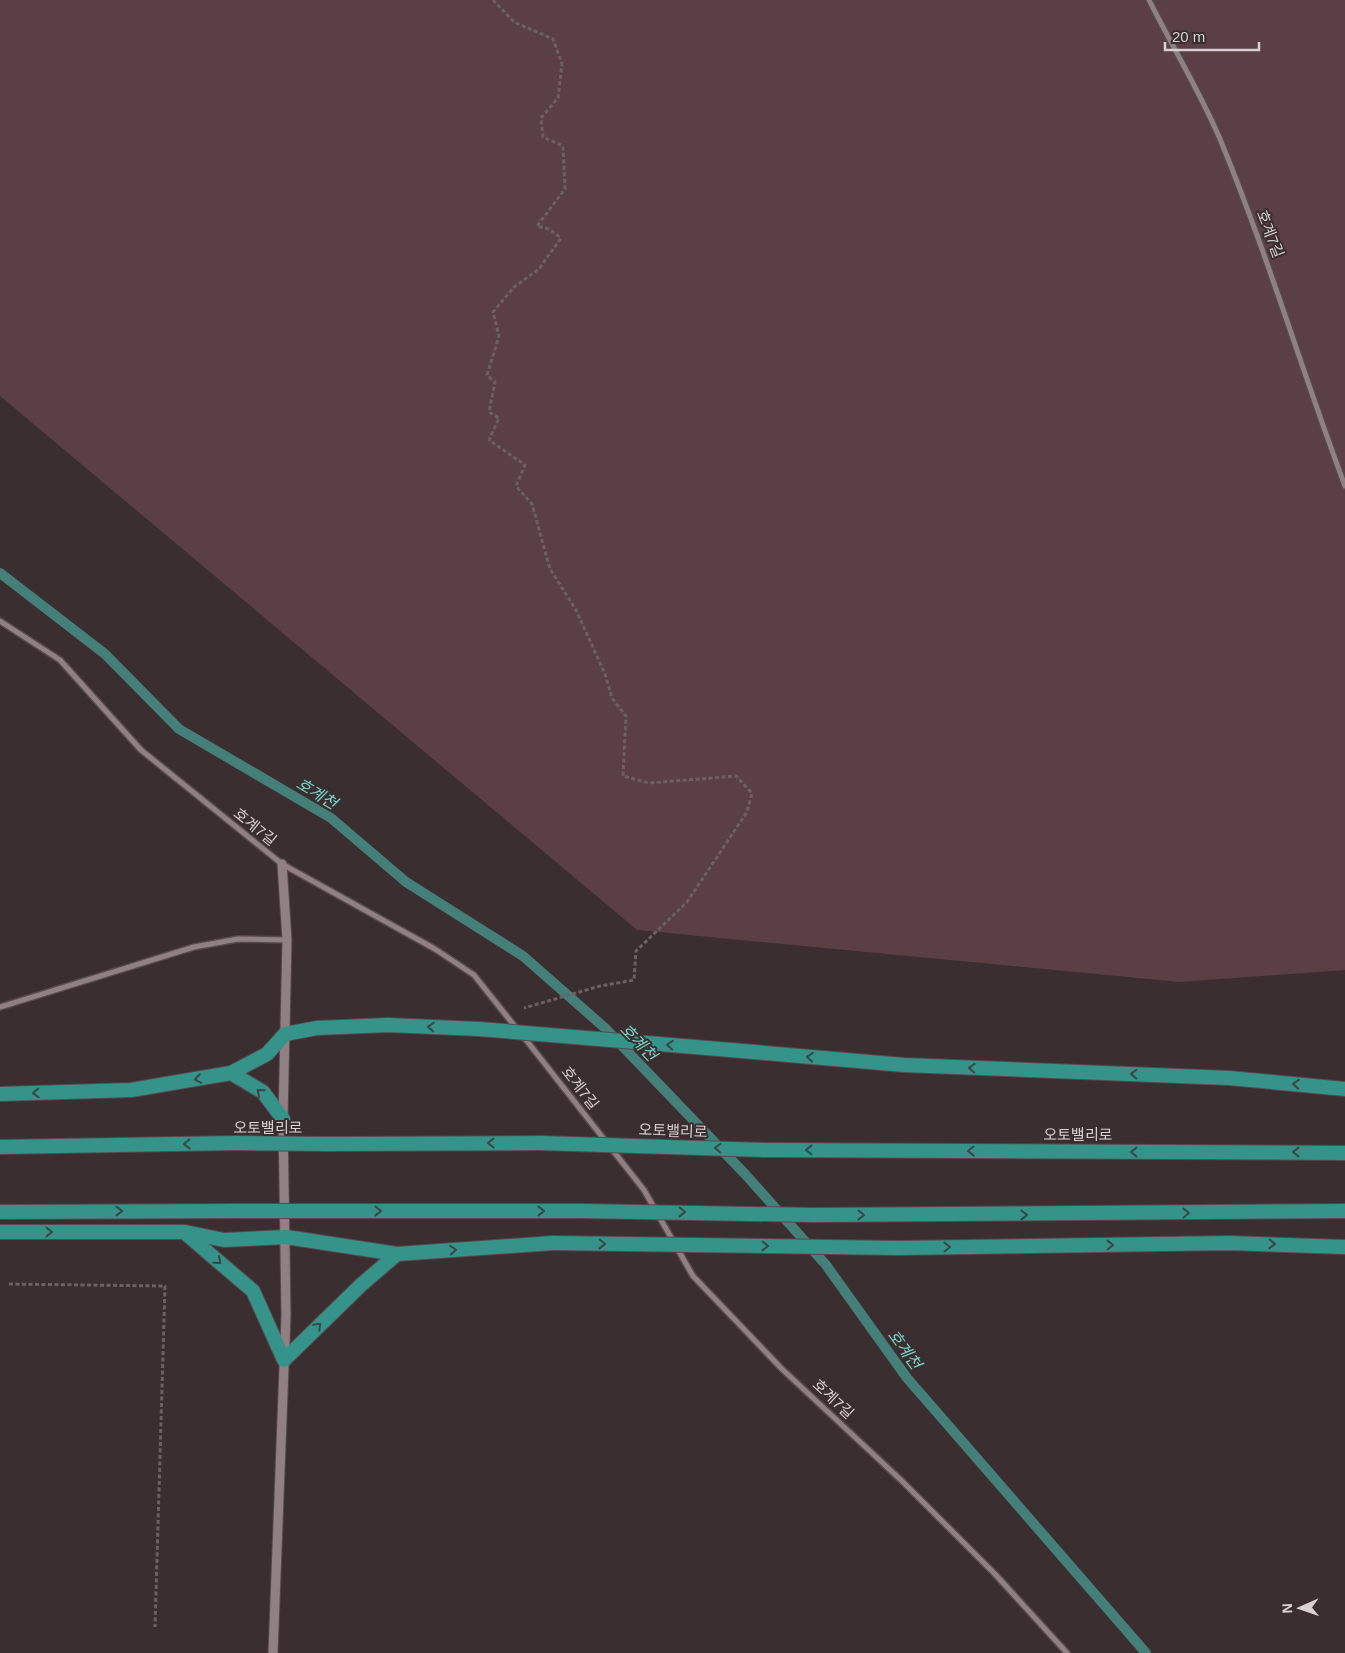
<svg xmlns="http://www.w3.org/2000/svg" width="1345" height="1653" viewBox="0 0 1345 1653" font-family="Helvetica,'Noto Sans KR',sans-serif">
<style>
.green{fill:#5a3f44}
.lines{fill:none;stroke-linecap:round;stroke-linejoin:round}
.stream{stroke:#458078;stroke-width:10}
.minor-casing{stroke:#554a4c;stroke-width:8}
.tertiary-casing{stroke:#554a4c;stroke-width:11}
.trunk-casing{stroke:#554a4c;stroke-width:16}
.path{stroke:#6c6062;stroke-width:3;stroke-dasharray:4 2.5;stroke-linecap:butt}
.minor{stroke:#908083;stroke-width:5}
.tertiary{stroke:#908083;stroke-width:9}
.trunk{stroke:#35938a;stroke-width:14}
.trunk-bridge-casing{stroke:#554a4c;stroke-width:16;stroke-linecap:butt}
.trunk-bridge{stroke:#35938a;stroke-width:14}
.oneway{stroke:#3a4746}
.labels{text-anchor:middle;stroke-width:4;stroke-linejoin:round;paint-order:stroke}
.street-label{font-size:15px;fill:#d9d0d1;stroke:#3b2e30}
.water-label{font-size:16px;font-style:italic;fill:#76d6c8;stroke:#3b2e30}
</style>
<rect width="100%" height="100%" fill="#3b2e30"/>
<path class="green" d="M 0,0 L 1345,0 L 1345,970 L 1179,982 L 637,930 L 0,396 Z"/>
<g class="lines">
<path class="stream" d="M 0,573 L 105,654 L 179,729 L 331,818 L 406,882 L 523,956 L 605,1028 L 745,1174 L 826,1265 L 907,1378 L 1146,1653"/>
<g class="minor-casing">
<g id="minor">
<path d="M 1149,0 C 1172,46 1200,92 1220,139 C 1267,253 1302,371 1345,486"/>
<path d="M 0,621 L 60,660 L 141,750 L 282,864 L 435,949 L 474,975 L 517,1029"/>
<path d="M 0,1007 L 194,947 L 238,939 L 287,940"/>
<path d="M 523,1036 L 644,1190 L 693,1276 L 782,1369 L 902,1481 L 994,1573 L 1067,1653"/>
</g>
</g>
<g class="tertiary-casing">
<path id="tertiary" d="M 273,1653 L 286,1315 L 283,1119 L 287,940 L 282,864"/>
</g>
<g class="trunk-casing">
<g id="trunk">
<path d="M 719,1049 L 904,1065 L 1229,1078 L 1345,1089"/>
<path d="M 231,1073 L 263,1092 L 283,1119"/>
<path d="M 0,1094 L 131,1090 L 231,1073 L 267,1054 L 285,1034 L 317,1028 L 388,1025 L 479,1029"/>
<path d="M 329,1144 L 540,1143"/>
<path d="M 0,1147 L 236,1143"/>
<path d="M 766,1150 L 1345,1153"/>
<path d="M 330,1211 L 581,1211"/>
<path d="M 0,1212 L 237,1211"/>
<path d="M 813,1215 L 1345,1211"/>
<path d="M 0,1232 L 184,1232 L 253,1291 L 284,1360 L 361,1285 L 397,1254 L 553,1243"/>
<path d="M 185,1232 L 224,1240 L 286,1237 L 397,1254"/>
<path d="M 899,1248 L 1229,1243 L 1345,1247"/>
</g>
</g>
<g class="path">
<path d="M 493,0 L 514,22 L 553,39 L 562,64 L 558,98 L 541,118 L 543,137 L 563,146 L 565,189 L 537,226 L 549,229 L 561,238 L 539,269 L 514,287 L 493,312 L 499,336 L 487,375 L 495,382 L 489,412 L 499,418 L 489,440 L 525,465 L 516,486 L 532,504 L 550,569 L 576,610 L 605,674 L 612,698 L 626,716 L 623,776 L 649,783 L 736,776 L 752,793 L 747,812 L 687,902 L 636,951 L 634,980 L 600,986 L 524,1008"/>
<path d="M 9,1284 L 165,1286 L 155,1627"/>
</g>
<use href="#minor" class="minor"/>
<use href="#tertiary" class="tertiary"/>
<use href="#trunk" class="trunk"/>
<g class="trunk-bridge-casing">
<g id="trunk-bridge">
<path d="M 479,1029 L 719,1049"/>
<path d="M 236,1143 L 329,1144"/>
<path d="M 540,1143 L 766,1150"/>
<path d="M 237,1211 L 330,1211"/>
<path d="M 581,1211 L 813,1215"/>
<path d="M 553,1243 L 899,1248"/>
</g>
</g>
<use href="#trunk-bridge" class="trunk-bridge"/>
</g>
<defs><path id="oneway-chevron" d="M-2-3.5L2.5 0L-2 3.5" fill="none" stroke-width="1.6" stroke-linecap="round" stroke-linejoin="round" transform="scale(1.25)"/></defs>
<g class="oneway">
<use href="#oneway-chevron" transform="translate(431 1027) rotate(-177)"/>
<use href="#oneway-chevron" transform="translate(670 1045) rotate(-175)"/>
<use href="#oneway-chevron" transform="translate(810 1057) rotate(-175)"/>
<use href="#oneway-chevron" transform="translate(972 1068) rotate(-178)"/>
<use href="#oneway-chevron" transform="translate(1134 1074) rotate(-178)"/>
<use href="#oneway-chevron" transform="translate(198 1079) rotate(170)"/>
<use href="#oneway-chevron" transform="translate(1296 1084) rotate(-175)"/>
<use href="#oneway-chevron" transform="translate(260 1092) rotate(-140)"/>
<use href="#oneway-chevron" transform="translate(36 1093) rotate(178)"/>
<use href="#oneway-chevron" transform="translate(491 1143) rotate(180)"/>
<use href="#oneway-chevron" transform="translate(187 1144) rotate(179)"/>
<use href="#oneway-chevron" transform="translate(718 1148) rotate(-178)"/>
<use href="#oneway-chevron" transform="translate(809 1150) rotate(-180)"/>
<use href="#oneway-chevron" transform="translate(971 1151) rotate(-180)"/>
<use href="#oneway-chevron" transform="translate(1134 1152) rotate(-180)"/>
<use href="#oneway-chevron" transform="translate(1296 1152) rotate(-180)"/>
<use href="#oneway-chevron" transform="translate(119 1211)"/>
<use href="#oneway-chevron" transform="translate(378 1211)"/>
<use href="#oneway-chevron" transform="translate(541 1211)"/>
<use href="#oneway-chevron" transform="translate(682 1212) rotate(1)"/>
<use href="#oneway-chevron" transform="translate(1186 1213) rotate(-1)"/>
<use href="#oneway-chevron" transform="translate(861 1215)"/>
<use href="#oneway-chevron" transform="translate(1024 1215)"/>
<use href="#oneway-chevron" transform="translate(49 1232)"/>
<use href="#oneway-chevron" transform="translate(602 1244) rotate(1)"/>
<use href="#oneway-chevron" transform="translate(1272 1244) rotate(2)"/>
<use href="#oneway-chevron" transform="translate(1110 1245) rotate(-1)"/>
<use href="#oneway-chevron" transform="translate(765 1246) rotate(1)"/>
<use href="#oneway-chevron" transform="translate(947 1247) rotate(-1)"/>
<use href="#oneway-chevron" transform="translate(453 1250) rotate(-4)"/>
<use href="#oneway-chevron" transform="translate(218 1261) rotate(41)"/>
<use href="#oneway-chevron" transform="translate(318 1326) rotate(-45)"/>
</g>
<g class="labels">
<g class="street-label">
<text transform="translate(1270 234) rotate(69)" y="5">호계7길</text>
<text transform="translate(255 827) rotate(39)" y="5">호계7길</text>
<text transform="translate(580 1088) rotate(52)" y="5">호계7길</text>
<text x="268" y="1133">오토밸리로</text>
<text transform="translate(673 1131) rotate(2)" y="5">오토밸리로</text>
<text x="1078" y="1140">오토밸리로</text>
<text transform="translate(833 1399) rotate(43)" y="5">호계7길</text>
</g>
<g class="water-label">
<text transform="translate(317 793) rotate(31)" y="6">호계천</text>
<text transform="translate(639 1042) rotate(46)" y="6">호계천</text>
<text transform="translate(905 1349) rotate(54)" y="6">호계천</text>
</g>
</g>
<g transform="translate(1300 1608) rotate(268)" stroke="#3b2e30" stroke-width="4" paint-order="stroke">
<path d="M0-4L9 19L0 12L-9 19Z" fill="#d9d0d1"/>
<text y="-8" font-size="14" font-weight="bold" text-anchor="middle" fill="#d9d0d1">N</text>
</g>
<path d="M1165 42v8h94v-8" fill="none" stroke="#d9d0d1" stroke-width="2.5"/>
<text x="1172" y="42" font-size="15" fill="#d9d0d1" stroke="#3b2e30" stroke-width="4" paint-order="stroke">20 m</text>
</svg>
